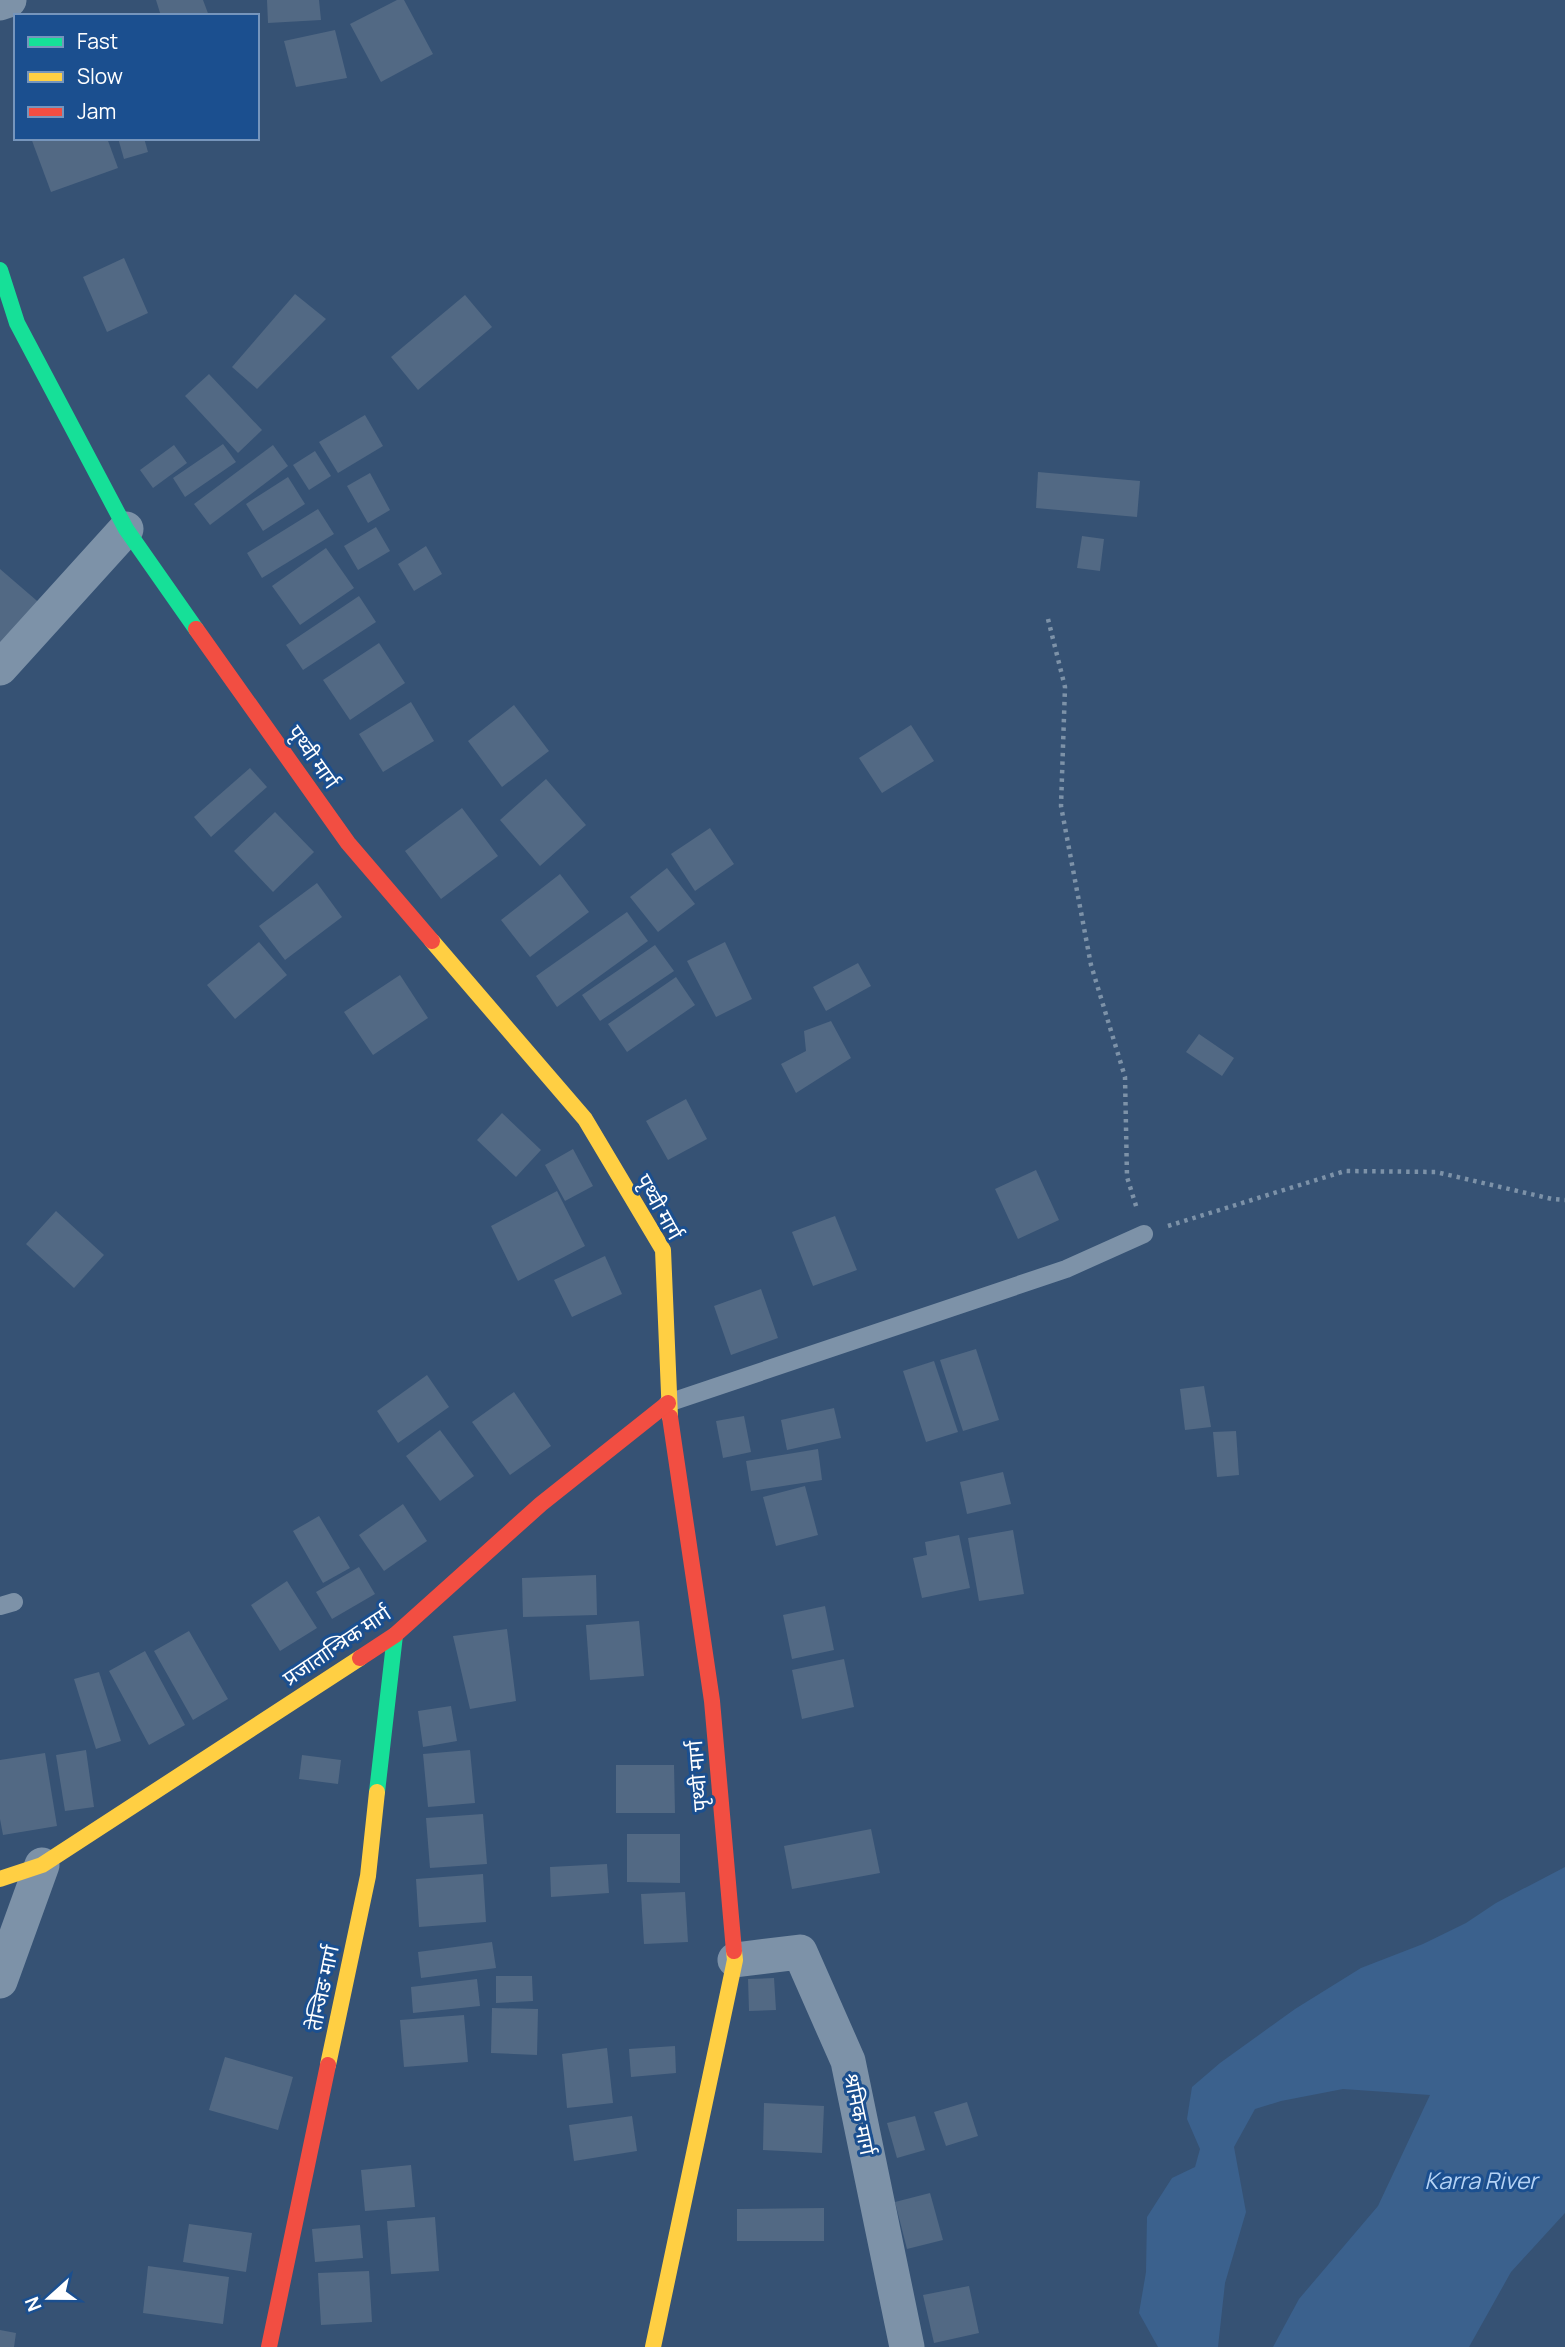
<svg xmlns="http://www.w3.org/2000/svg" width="1565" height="2347" viewBox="0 0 1565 2347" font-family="Manrope,'Noto Sans Devanagari',sans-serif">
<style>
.water{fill:#3b618d}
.building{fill:#526984}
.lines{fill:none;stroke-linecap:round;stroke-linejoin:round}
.path{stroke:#7d92a8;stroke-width:4.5;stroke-dasharray:3.5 5;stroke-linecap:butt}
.lane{stroke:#7d92a8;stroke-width:18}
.street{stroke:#7d92a8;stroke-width:35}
.fast{stroke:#16e098;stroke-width:16}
.slow{stroke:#ffcf43;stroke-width:16}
.jam{stroke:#f24e42;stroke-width:16}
.labels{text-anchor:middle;stroke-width:6;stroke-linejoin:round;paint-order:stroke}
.street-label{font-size:21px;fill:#fff;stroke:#1b4f8f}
.water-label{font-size:23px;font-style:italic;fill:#b5d3f5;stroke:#1b4f8f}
</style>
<rect width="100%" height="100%" fill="#365274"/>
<path class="water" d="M 1565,1867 L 1565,2213 L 1511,2272 L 1469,2347 L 1273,2347 L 1299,2299 L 1378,2206 L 1430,2095 L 1343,2089 L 1281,2101 L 1255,2109 L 1234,2147 L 1246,2212 L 1225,2283 L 1218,2347 L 1158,2347 L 1139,2313 L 1146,2272 L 1147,2217 L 1172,2178 L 1195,2167 L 1200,2149 L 1187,2119 L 1192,2087 L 1220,2063 L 1295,2009 L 1361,1968 L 1423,1944 L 1466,1923 L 1496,1903 Z"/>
<g class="building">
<path d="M 156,0 L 203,0 L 209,16 L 161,16 Z"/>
<path d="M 267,0 L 319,0 L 321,20 L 268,23 Z"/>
<path d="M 397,0 L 404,0 L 433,54 L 381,82 L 350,24 Z"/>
<path d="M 335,30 L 347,78 L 296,87 L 284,41 Z"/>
<path d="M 31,138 L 107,138 L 118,168 L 51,192 Z"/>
<path d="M 118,138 L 144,138 L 148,152 L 124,159 Z"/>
<path d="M 124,258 L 148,313 L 107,332 L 83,277 Z"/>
<path d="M 295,294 L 326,319 L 257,389 L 232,367 Z"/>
<path d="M 465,295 L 492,327 L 418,390 L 391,357 Z"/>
<path d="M 209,374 L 262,430 L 238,453 L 185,396 Z"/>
<path d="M 365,415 L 383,446 L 338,473 L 319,442 Z"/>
<path d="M 223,444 L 236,462 L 185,497 L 173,478 Z"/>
<path d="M 174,445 L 187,463 L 153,488 L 140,470 Z"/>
<path d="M 273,445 L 288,466 L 210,525 L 194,504 Z"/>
<path d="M 315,451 L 331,476 L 309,490 L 293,465 Z"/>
<path d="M 1038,472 L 1140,481 L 1137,517 L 1036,508 Z"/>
<path d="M 370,473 L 390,510 L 368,523 L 347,486 Z"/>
<path d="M 288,477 L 305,504 L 263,531 L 246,504 Z"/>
<path d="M 318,509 L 334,534 L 262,578 L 247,553 Z"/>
<path d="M 376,527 L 390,551 L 358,570 L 344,546 Z"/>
<path d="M 1082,536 L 1104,539 L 1100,571 L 1077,568 Z"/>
<path d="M 426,546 L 442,574 L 414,591 L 398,564 Z"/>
<path d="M 326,548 L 354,588 L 300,625 L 272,586 Z"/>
<path d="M 0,569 L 43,606 L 0,656 Z"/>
<path d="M 359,596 L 376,622 L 303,670 L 286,645 Z"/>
<path d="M 379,643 L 405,683 L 350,720 L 323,680 Z"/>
<path d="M 411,702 L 434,741 L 383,772 L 359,734 Z"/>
<path d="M 514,705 L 549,751 L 502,787 L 468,741 Z"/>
<path d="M 911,725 L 934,761 L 882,793 L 859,758 Z"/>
<path d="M 250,768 L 267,787 L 211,837 L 194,817 Z"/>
<path d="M 546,779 L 586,825 L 540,866 L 500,820 Z"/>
<path d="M 462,808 L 498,856 L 441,899 L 405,851 Z"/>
<path d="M 275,812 L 314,852 L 273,892 L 234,851 Z"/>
<path d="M 710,828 L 734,864 L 695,891 L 671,854 Z"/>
<path d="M 667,868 L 695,904 L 658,932 L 630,897 Z"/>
<path d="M 560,874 L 589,912 L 530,957 L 501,920 Z"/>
<path d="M 317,883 L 342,917 L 285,960 L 259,926 Z"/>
<path d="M 627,912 L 648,941 L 557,1007 L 536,976 Z"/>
<path d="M 259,942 L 287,975 L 235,1019 L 207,985 Z"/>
<path d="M 725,942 L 752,999 L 716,1017 L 687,961 Z"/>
<path d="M 655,945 L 674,971 L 600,1021 L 582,995 Z"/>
<path d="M 858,963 L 871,986 L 826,1011 L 813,987 Z"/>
<path d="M 400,975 L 428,1018 L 373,1055 L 344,1012 Z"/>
<path d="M 676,977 L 695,1005 L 627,1052 L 608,1024 Z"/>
<path d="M 831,1021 L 851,1058 L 796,1093 L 781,1064 L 806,1051 L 804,1031 Z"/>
<path d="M 1199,1034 L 1234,1058 L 1222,1076 L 1186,1052 Z"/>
<path d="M 686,1099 L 707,1139 L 668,1160 L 646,1121 Z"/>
<path d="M 502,1113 L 541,1150 L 516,1177 L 477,1140 Z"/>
<path d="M 573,1149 L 593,1186 L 565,1201 L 545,1165 Z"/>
<path d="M 1036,1170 L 1059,1220 L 1018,1239 L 995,1189 Z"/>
<path d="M 557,1191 L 585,1246 L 518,1281 L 491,1226 Z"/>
<path d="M 56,1211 L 104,1255 L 74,1288 L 26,1244 Z"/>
<path d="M 835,1216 L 857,1270 L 813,1286 L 792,1232 Z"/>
<path d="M 605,1256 L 622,1294 L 572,1317 L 554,1280 Z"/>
<path d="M 761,1289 L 778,1338 L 731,1355 L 714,1306 Z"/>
<path d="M 976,1349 L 999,1420 L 963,1431 L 940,1360 Z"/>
<path d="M 934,1361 L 958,1432 L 926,1442 L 903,1371 Z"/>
<path d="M 427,1375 L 449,1407 L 398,1443 L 377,1411 Z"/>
<path d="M 1204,1386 L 1211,1427 L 1185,1430 L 1180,1389 Z"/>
<path d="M 514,1392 L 551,1446 L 510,1475 L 472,1422 Z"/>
<path d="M 834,1408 L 841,1438 L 787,1450 L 781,1420 Z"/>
<path d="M 744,1416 L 751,1452 L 723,1458 L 716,1421 Z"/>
<path d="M 440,1430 L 474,1476 L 440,1501 L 406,1456 Z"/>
<path d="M 1236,1431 L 1239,1475 L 1217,1477 L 1213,1432 Z"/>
<path d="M 818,1449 L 822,1480 L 751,1491 L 746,1461 Z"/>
<path d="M 1003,1472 L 1011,1504 L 967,1514 L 960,1482 Z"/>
<path d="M 805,1486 L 818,1535 L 776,1546 L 763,1497 Z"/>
<path d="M 403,1504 L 427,1541 L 384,1571 L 359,1535 Z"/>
<path d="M 319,1516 L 350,1568 L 323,1583 L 293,1531 Z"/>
<path d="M 1013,1530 L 1024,1594 L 979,1601 L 968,1538 Z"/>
<path d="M 959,1535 L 970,1588 L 922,1598 L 913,1558 L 927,1555 L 925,1542 Z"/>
<path d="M 359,1567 L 375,1594 L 332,1619 L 316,1592 Z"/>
<path d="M 596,1575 L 597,1615 L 523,1617 L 522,1578 Z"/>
<path d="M 287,1581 L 317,1628 L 280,1651 L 251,1605 Z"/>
<path d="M 825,1606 L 834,1650 L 792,1659 L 783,1615 Z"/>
<path d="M 639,1621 L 644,1676 L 590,1680 L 586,1625 Z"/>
<path d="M 507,1629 L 516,1701 L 470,1709 L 453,1636 Z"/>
<path d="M 189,1631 L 228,1699 L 193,1720 L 154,1651 Z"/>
<path d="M 145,1651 L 185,1725 L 149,1745 L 109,1671 Z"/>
<path d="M 844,1659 L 854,1707 L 802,1719 L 792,1670 Z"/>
<path d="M 99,1672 L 121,1741 L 96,1749 L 74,1679 Z"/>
<path d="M 451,1706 L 457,1741 L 423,1747 L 418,1711 Z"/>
<path d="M 86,1750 L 94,1807 L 65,1811 L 56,1755 Z"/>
<path d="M 470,1750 L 475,1803 L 428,1807 L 423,1754 Z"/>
<path d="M 45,1753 L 57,1826 L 3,1835 L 0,1819 L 0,1760 Z"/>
<path d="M 302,1755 L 341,1760 L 338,1784 L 299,1779 Z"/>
<path d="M 616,1765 L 674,1765 L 675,1813 L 616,1813 Z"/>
<path d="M 483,1814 L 487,1864 L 430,1868 L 426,1818 Z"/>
<path d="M 871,1829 L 880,1873 L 792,1889 L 784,1846 Z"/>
<path d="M 627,1834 L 680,1834 L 680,1883 L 627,1882 Z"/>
<path d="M 607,1864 L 609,1893 L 551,1897 L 550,1867 Z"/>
<path d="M 483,1874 L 486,1922 L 419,1927 L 416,1879 Z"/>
<path d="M 685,1892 L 688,1942 L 644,1944 L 641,1894 Z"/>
<path d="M 492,1942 L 496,1968 L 421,1978 L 418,1952 Z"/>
<path d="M 496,1976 L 532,1976 L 533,2001 L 496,2003 Z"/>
<path d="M 774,1978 L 776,2010 L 749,2011 L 748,1979 Z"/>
<path d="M 477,1979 L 480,2006 L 413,2013 L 411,1987 Z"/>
<path d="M 492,2008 L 538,2009 L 537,2055 L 491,2053 Z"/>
<path d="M 464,2015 L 468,2062 L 404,2067 L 400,2020 Z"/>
<path d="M 675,2046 L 676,2073 L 631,2077 L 629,2049 Z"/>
<path d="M 607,2048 L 613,2103 L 567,2108 L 562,2054 Z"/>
<path d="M 225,2057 L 293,2077 L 278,2130 L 209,2110 Z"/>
<path d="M 967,2102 L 978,2136 L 946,2146 L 934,2112 Z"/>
<path d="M 764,2103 L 824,2106 L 822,2153 L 763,2150 Z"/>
<path d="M 632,2116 L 637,2151 L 574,2161 L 569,2125 Z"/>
<path d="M 915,2116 L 925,2150 L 897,2158 L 887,2123 Z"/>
<path d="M 411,2165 L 415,2207 L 365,2211 L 361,2170 Z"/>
<path d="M 930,2193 L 943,2240 L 907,2249 L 895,2202 Z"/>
<path d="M 824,2208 L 824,2241 L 737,2241 L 737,2209 Z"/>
<path d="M 435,2217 L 439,2271 L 391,2274 L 387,2221 Z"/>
<path d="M 189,2224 L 252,2233 L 246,2272 L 183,2262 Z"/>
<path d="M 360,2225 L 363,2258 L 315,2262 L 312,2229 Z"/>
<path d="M 148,2266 L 229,2277 L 223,2324 L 143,2313 Z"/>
<path d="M 369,2271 L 372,2322 L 321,2325 L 318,2273 Z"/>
<path d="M 969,2286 L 979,2333 L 934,2343 L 923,2295 Z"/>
<path d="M 0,2330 L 16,2333 L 14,2347 L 0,2347 Z"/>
</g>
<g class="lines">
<g class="path">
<path d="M 1048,619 L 1065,687 L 1061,806 L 1091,965 L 1125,1077 L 1127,1177 L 1137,1209"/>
<path d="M 1168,1226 L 1345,1171 L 1436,1172 L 1552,1199 L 1565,1200"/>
</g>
<g class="lane">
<path d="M 668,1403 L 1066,1269 L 1144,1234"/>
<path d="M 0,1606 L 14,1602"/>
</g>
<g class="street">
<path d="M 0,3 L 9,0"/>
<path d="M 0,668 L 126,529"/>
<path d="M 735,1960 L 800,1952 L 848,2061 L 907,2347"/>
<path d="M 0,1981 L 42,1865"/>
</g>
<g class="fast">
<path d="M 0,270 L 17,323 L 126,529 L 196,629"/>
<path d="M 377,1792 L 395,1635"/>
</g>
<g class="slow">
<path d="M 432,941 L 585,1119 L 663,1250 L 670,1417"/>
<path d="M 0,1879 L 42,1865 L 360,1658"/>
<path d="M 328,2065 L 368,1876 L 377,1792"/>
<path d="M 653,2347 L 735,1960 L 734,1951"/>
</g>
<g class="jam">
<path d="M 196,629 L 348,843 L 432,941"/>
<path d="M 670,1417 L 712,1701 L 734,1951"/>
<path d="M 360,1658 L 395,1635 L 541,1504 L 668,1403"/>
<path d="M 269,2347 L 328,2065"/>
</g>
</g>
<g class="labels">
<g class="street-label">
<text transform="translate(313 757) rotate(55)" y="7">पृथ्वी मार्ग</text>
<text transform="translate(659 1207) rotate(61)" y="7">पृथ्वी मार्ग</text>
<text transform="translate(337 1646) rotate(-34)" y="7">प्रजातान्त्रिक मार्ग</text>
<text transform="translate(698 1776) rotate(-95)" y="7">पृथ्वी मार्ग</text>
<text transform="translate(323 1988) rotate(-78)" y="7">तेन्जिङ मार्ग</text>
<text transform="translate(859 2114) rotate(78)" y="7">श्रमिक मार्ग</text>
</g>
<g class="water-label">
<text x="1481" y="2189">Karra River</text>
</g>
</g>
<rect x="14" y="14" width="245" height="126" fill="#1b4f8f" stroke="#7695bc" stroke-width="2"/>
<rect x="28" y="37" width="35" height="10" fill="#16e098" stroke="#7695bc" stroke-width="2"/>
<text x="77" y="49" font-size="21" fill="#ffffff">Fast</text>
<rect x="28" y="72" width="35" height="10" fill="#ffcf43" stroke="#7695bc" stroke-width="2"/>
<text x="77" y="84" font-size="21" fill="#ffffff">Slow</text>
<rect x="28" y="107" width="35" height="10" fill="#f24e42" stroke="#7695bc" stroke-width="2"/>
<text x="77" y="119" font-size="21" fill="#ffffff">Jam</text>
<g transform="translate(49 2298) rotate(249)" stroke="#1b4f8f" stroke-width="5" paint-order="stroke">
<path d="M0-5L12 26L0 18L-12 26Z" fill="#ffffff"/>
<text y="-10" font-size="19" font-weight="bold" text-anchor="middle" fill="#ffffff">N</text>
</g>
</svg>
